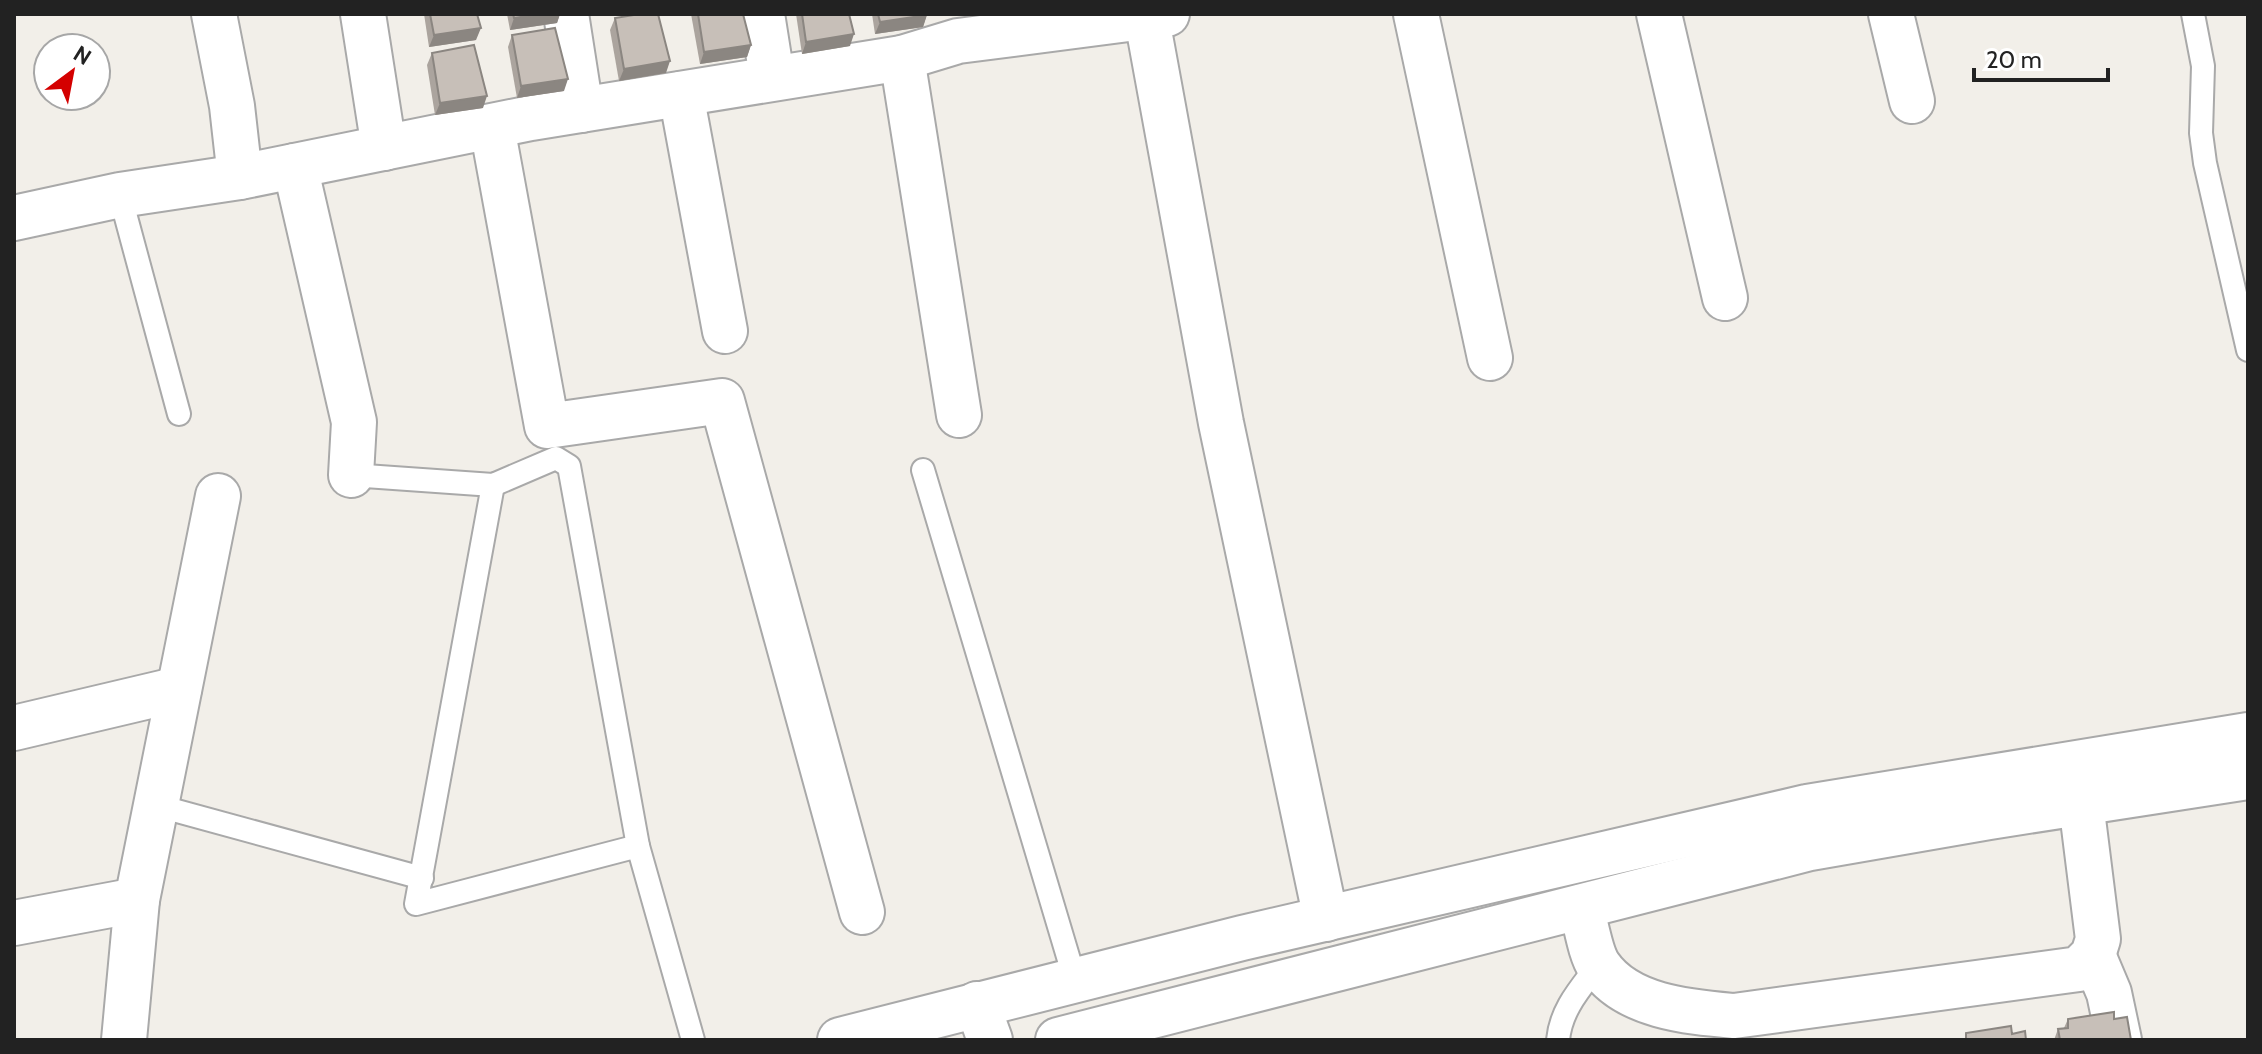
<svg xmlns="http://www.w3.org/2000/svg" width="2262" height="1054" viewBox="0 0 2262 1054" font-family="Cabin,sans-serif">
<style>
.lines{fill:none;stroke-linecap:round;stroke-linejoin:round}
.service-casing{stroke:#a9a9a9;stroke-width:26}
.minor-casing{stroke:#a9a9a9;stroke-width:48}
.tertiary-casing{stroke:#a9a9a9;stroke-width:48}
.service{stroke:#fff;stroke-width:22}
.minor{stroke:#fff;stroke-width:44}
.tertiary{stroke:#fff;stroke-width:44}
.wall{fill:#aba49e}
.shaded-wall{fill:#8b8681}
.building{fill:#c7bfb8;stroke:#8b8681;stroke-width:2}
</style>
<rect width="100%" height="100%" fill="#f2efe9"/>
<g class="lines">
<g class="service-casing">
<g id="service">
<path d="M 2193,14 L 2203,66 L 2201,133 L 2205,163 L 2248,350"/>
<path d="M 120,195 L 179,414"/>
<path d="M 923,470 L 1075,980"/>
<path d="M 351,475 L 493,485 L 556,458 L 569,466 L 638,846 L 693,1040"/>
<path d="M 493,485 L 416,904 L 638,846"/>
<path d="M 155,805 L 422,878"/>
<path d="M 1558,1040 C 1561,1009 1580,989 1598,965"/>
</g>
</g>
<g class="minor-casing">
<g id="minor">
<path d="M 214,14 L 232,106 L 240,177"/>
<path d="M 363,14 L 384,148"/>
<path d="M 566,14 L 581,110"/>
<path d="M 762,14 L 772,77"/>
<path d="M 1146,14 L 1221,423 L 1326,919"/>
<path d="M 1416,14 L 1490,358"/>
<path d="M 1659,14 L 1725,298"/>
<path d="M 1891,14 L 1912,101"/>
<path d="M 902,58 L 959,415"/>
<path d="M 681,94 L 725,331"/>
<path d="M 492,127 L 547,426 L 722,401 L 862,912"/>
<path d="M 295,166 L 354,422 L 351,475"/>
<path d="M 14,218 L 120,195 L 240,177 L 531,118 L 902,58 L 958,41 L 1167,14"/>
<path d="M 14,728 L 179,689"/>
<path d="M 1581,907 C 1586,923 1590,953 1599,966 C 1627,1007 1689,1012 1734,1016 L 2079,969 L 2093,955 L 2098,939 L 2081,803"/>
<path d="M 14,923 L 137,900 L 218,496"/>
<path d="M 2093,955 L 2109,993 L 2119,1040"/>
<path d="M 124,1040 L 137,900"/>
</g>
</g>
<g class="tertiary-casing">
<g id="tertiary">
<path d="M 977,1004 L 990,1040"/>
<path d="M 840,1040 L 1242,938 L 1807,807 L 2248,735"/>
<path d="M 1058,1040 L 1810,848 L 1989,817 L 2248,777"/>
</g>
</g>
<use href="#service" class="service"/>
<use href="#minor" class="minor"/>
<use href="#tertiary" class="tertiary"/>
</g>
<g class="wall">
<path d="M 424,14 L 477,14 L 476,40 L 429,47 Z"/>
<path d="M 507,14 L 560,14 L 557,23 L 510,30 Z"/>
<path d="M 691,14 L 743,14 L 751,45 L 747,57 L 700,64 Z"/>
<path d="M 796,14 L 849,14 L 850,46 L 802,54 Z"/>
<path d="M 872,14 L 927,14 L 923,27 L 875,34 Z"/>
<path d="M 615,18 L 666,73 L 619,81 L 610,30 Z"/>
<path d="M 512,35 L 564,91 L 517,98 L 508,47 Z"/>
<path d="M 432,53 L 483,108 L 435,115 L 427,65 Z"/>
<path d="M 2068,1019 L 2114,1019 L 2131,1040 L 2054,1040 L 2058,1029 L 2064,1028 Z"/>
</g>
<g class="shaded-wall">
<path d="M 541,14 L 560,14 L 557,23 L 510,30 L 514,18 Z"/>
<path d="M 927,15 L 923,27 L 875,34 L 880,22 Z"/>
<path d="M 481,28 L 476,40 L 429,47 L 434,35 Z"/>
<path d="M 854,34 L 850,46 L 802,54 L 806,42 Z"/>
<path d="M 751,45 L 747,57 L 700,64 L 704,52 Z"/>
<path d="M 670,61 L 666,73 L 619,81 L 624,69 Z"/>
<path d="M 568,79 L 564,91 L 517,98 L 521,86 Z"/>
<path d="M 487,96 L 483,108 L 435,115 L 440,103 Z"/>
</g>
<g class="building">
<path d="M 430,14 L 477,14 L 481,28 L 434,35 Z"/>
<path d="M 513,14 L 541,14 L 514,18 Z"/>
<path d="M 640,14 L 658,14 L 670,61 L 624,69 L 615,18 Z"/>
<path d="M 698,14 L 743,14 L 751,45 L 704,52 Z"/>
<path d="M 802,14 L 849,14 L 854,34 L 806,42 Z"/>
<path d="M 878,14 L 927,14 L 927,15 L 880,22 Z"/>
<path d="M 555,28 L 568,79 L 521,86 L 512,35 Z"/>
<path d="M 474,45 L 487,96 L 440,103 L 432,53 Z"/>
<path d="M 2114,1012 L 2114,1019 L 2127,1017 L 2131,1040 L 2060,1040 L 2058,1029 L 2068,1028 L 2068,1019 Z"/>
<path d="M 2011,1026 L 2012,1034 L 2025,1031 L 2026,1040 L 1966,1040 L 1966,1033 Z"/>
</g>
<rect width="2262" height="1054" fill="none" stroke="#222222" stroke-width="32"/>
<g transform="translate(72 72) rotate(32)"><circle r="38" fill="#ffffff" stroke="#a7a7a7" stroke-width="2"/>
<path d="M0-6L14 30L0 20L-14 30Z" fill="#d40000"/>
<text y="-12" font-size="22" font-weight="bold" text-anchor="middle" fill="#222222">N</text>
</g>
<path d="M1974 68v12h134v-12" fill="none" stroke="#222222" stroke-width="4"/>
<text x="1986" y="68" font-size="24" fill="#222222" stroke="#ffffff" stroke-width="6" paint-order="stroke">20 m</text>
</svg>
